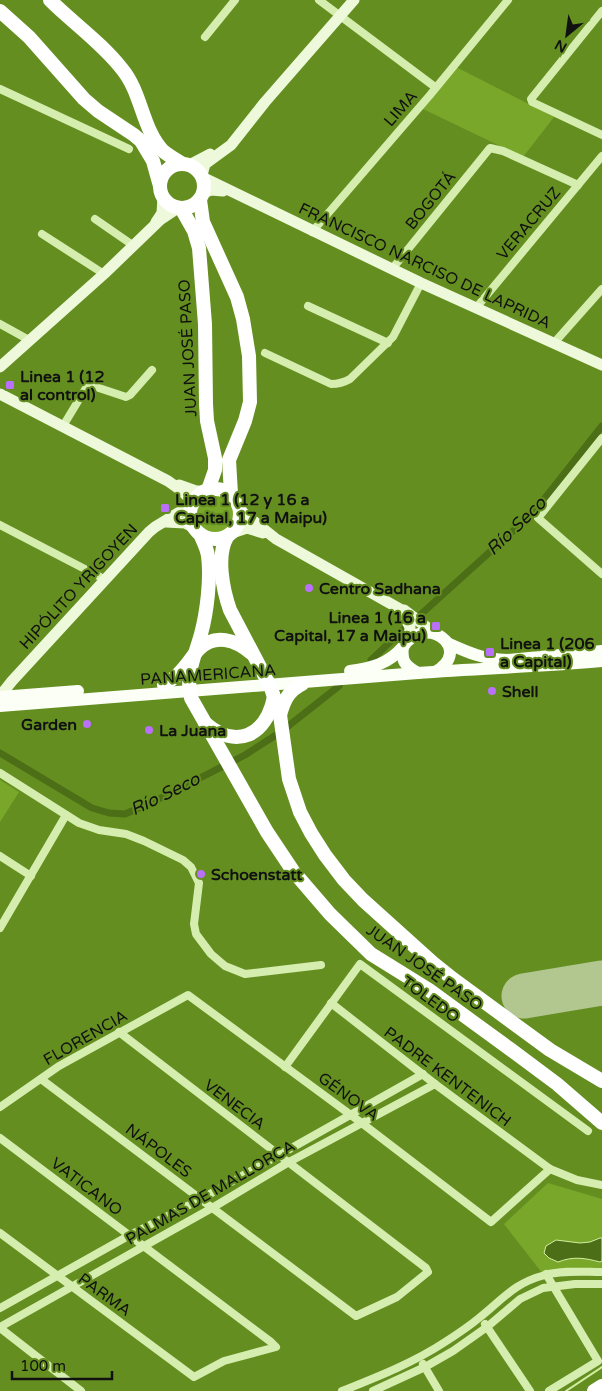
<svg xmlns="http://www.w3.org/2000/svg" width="602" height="1391" viewBox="0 0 602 1391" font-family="'Varela Round',sans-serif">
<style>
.green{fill:#79a72a}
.water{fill:#4b6e16;stroke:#d3eea3}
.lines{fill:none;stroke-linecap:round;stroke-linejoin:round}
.stream{stroke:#d3eea3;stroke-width:2}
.canal{stroke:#4b6e16;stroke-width:7}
.runway{stroke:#b2c790;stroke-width:45}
.street{stroke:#d6edb0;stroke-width:8}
.secondary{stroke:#eef9dc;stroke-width:11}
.primary{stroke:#fbfff5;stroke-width:12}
.highway{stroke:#fff;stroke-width:14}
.poi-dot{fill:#b970fa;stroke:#648f20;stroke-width:2}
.labels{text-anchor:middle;stroke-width:4;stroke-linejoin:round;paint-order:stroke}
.street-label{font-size:16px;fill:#111;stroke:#648f20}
.poi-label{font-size:16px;font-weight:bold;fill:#111;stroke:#648f20;text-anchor:start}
.water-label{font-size:18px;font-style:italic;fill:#111;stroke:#648f20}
</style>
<rect width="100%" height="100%" fill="#648f20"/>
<g class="green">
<path d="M 456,67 L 554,117 L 523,157 L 423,109 Z"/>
<circle cx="216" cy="514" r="21"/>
<path d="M 0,780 L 19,792 L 0,822 Z"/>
<path d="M 548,1183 L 602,1199 L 602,1272 L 543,1274 L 504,1224 Z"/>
</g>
<path class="water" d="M 600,1238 L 602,1238 L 602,1261 L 600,1262 C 585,1258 573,1256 558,1262 L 549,1258 L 544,1253 L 546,1246 L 556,1240 L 580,1243 L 590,1242 Z"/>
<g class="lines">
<path class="stream" d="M 566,1391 L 602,1367"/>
<g class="canal">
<path d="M 419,616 L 534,512 L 602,426"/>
<path d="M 371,660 L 405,628"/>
<path d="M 287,727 L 339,686"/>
<path d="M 0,753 L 92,808 L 109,813 L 125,814 L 151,803 L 245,755 L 276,735"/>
</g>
<path class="runway" d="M 524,996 L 602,983"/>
<g class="street">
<path d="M 319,0 L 435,87"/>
<path d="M 602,11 L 531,99 L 532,102 L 602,135"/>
<path d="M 205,37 L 235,0"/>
<path d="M 0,89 L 129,149"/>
<path d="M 95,219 L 134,246"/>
<path d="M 312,232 L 430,95 L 508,0"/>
<path d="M 42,234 L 104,274"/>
<path d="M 392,269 L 490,148 L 503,151 L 578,185"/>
<path d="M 308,306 L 388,343"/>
<path d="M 476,308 L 602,156"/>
<path d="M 0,324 L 29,340"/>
<path d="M 554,343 L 602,289"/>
<path d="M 265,353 L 331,384 C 339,384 343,383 350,379 L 393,337 L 421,283"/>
<path d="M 63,426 L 86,388 L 93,386 L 126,397 L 130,395 L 152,370"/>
<path d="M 602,438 L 538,518 L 602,574"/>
<path d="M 0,525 L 106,580"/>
<path d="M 0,773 L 79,823 L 99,830 L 126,834 L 144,841 L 183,860 L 191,867 L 199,883 L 194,924 L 196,934 L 211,954 L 225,966 L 245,974 L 321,965"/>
<path d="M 0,856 L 31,876"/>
<path d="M 0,928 L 66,815"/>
<path d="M 331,1003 L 435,1084 L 550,1169 L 577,1180 L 602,1185"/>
<path d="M 285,1067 L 360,964 L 588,1131"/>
<path d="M 41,1079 L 356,1316 L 397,1297 L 428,1272 L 426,1268 L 119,1032"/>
<path d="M 0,1107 L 59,1066 L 188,995 L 363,1124 L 491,1222 L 550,1169"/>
<path d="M 0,1138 L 271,1342 L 276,1347 L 224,1361 L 194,1377 L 0,1233"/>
<path d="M 546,1274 L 598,1361 L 549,1391"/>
<path d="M 0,1308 L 130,1235 L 201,1199 L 423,1074"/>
<path d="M 485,1324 L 530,1391"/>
<path d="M 0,1327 L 212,1208 L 289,1162 L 435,1084"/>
<path d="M 0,1328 L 81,1391"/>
<path d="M 423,1364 L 439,1391"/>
<path d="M 342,1391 C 377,1377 413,1363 445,1342 C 456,1335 468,1327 479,1318 C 503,1299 514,1283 545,1275 C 563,1270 583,1272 602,1272"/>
<path d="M 373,1391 L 425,1367 L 453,1351 L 487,1327 L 520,1299 L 543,1288 L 575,1284 L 602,1284"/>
</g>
<g class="secondary">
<path d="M 189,165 L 210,154"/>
<path d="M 202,175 L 205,164 L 231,145 L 265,102 L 354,0"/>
<path d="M 202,177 L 421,283 L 602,365"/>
<path d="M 203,193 L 211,190 L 223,191"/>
<path d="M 156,222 L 162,213 L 163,197"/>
<path d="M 0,367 L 104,274 L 160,220 L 178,208"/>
<path d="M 0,394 L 168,481 L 182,491 L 193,502"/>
<path d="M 179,485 L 196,491 L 205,491"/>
<path d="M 241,511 L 276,539 L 400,609 L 410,627 L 409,639"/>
<path d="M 166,522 L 185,523 L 194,528"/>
<path d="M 232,533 L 247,528 L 263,533"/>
<path d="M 404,610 L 437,635"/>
<path d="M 0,696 L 12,681 L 149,532 L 155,527 L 191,505"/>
</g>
<g class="primary">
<path d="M 447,643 C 469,653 483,659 507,660 L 602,651"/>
<path d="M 350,671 C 372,668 388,664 403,647"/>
<path d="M 435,672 C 475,649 425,612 403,647 C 401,661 405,666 418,673 C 479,668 541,667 602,661"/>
<path d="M 0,697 L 78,691"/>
<path d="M 0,706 L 418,673"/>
</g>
<g class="highway">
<path d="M 50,0 C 73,23 102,43 122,69 C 142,93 142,129 163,151 C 169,156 176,160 183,164"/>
<path d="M 0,11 L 29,37 L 84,99 L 98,111 L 134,135 L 141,141 L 153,161 L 160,186"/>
<circle cx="182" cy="186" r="22"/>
<path d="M 200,200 L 203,222 L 237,297 L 243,319 L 249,356 L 250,402 L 245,421 L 229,460 L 231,494"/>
<path d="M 181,208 L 194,231 L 199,248 L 205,324 L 206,404 L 207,421 L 215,458 L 215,470 L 208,490"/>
<circle cx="215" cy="514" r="25"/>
<path d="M 200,534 C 203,541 207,548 208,556 C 211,578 207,612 201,634 C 195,656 185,675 191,698 L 267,832 L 293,871 L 330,914 L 371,954 L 429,990 L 510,1049 L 557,1084 L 602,1123"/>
<path d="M 227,537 C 216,556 223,590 230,610 L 271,688 L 280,715 L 289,779 L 300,812 L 311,833 L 325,855 L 344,880 L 363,900 L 433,963 L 453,979 L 550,1050 L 602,1081"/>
<path d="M 164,685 C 170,681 177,676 182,670 C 188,664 193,655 199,649 C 215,633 236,640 251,653"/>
<path d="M 280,715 C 284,701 288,691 302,684"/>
<path d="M 205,723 C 236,750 266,736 274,697"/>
<path d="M 594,1391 L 602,1386"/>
</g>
</g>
<g class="poi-dot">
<rect x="5" y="380" width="10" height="10" rx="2.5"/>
<rect x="160" y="503" width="10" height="10" rx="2.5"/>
<circle cx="309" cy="588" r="5"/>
<rect x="431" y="621" width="10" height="10" rx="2.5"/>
<rect x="485" y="647" width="10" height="10" rx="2.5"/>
<circle cx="492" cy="691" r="5"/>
<circle cx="87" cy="724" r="5"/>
<circle cx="149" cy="730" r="5"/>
<circle cx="201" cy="874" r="5"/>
</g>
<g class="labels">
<g class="street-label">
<text transform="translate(400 108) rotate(-49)" y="6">LIMA</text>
<text transform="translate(430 200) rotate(-51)" y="6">BOGOTÁ</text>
<text transform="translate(528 223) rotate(-50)" y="6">VERACRUZ</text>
<text transform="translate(425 265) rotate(25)" y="6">FRANCISCO NARCISO DE LAPRIDA</text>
<text transform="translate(187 348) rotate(-93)" y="6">JUAN JOSÉ PASO</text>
<text transform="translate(78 586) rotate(-47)" y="6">HIPÓLITO YRIGOYEN</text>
<text transform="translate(208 674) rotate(-4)" y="6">PANAMERICANA</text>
<text transform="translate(425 967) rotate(35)" y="6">JUAN JOSÉ PASO</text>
<text transform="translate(431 999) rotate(36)" y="6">TOLEDO</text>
<text transform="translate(85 1037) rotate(-30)" y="6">FLORENCIA</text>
<text transform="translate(448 1076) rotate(37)" y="6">PADRE KENTENICH</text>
<text transform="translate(349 1096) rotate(36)" y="6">GÉNOVA</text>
<text transform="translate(235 1104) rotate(37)" y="6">VENECIA</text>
<text transform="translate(159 1150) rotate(37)" y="6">NÁPOLES</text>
<text transform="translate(87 1186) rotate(37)" y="6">VATICANO</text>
<text transform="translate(210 1192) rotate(-30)" y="6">PALMAS DE MALLORCA</text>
<text transform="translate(105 1294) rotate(36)" y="6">PARMA</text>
</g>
<g class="poi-label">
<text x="20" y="382">Linea 1 (12<tspan x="20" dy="18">al control)</tspan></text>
<text x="175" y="505">Linea 1 (12 y 16 a<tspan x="175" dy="18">Capital, 17 a Maipu)</tspan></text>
<text x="319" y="594">Centro Sadhana</text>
<text x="426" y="623" text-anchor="end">Linea 1 (16 a<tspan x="426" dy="18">Capital, 17 a Maipu)</tspan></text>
<text x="500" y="649">Linea 1 (206<tspan x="500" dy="18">a Capital)</tspan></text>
<text x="502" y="697">Shell</text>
<text x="77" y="730" text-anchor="end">Garden</text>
<text x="159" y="736">La Juana</text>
<text x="211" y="880">Schoenstatt</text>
</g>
<g class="water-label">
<text transform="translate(516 526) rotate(-44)" y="6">Río Seco</text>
<text transform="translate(165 794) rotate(-26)" y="6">Río Seco</text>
</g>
</g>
<g transform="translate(567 35) rotate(209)" stroke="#648f20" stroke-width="4" paint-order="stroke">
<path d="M0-4L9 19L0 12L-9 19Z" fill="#111111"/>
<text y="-8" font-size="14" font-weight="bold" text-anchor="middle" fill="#111111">N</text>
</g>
<path d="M12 1371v8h100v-8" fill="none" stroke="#111111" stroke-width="2.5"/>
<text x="20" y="1371" font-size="15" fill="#111111" stroke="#648f20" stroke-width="4" paint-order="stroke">100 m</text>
</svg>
